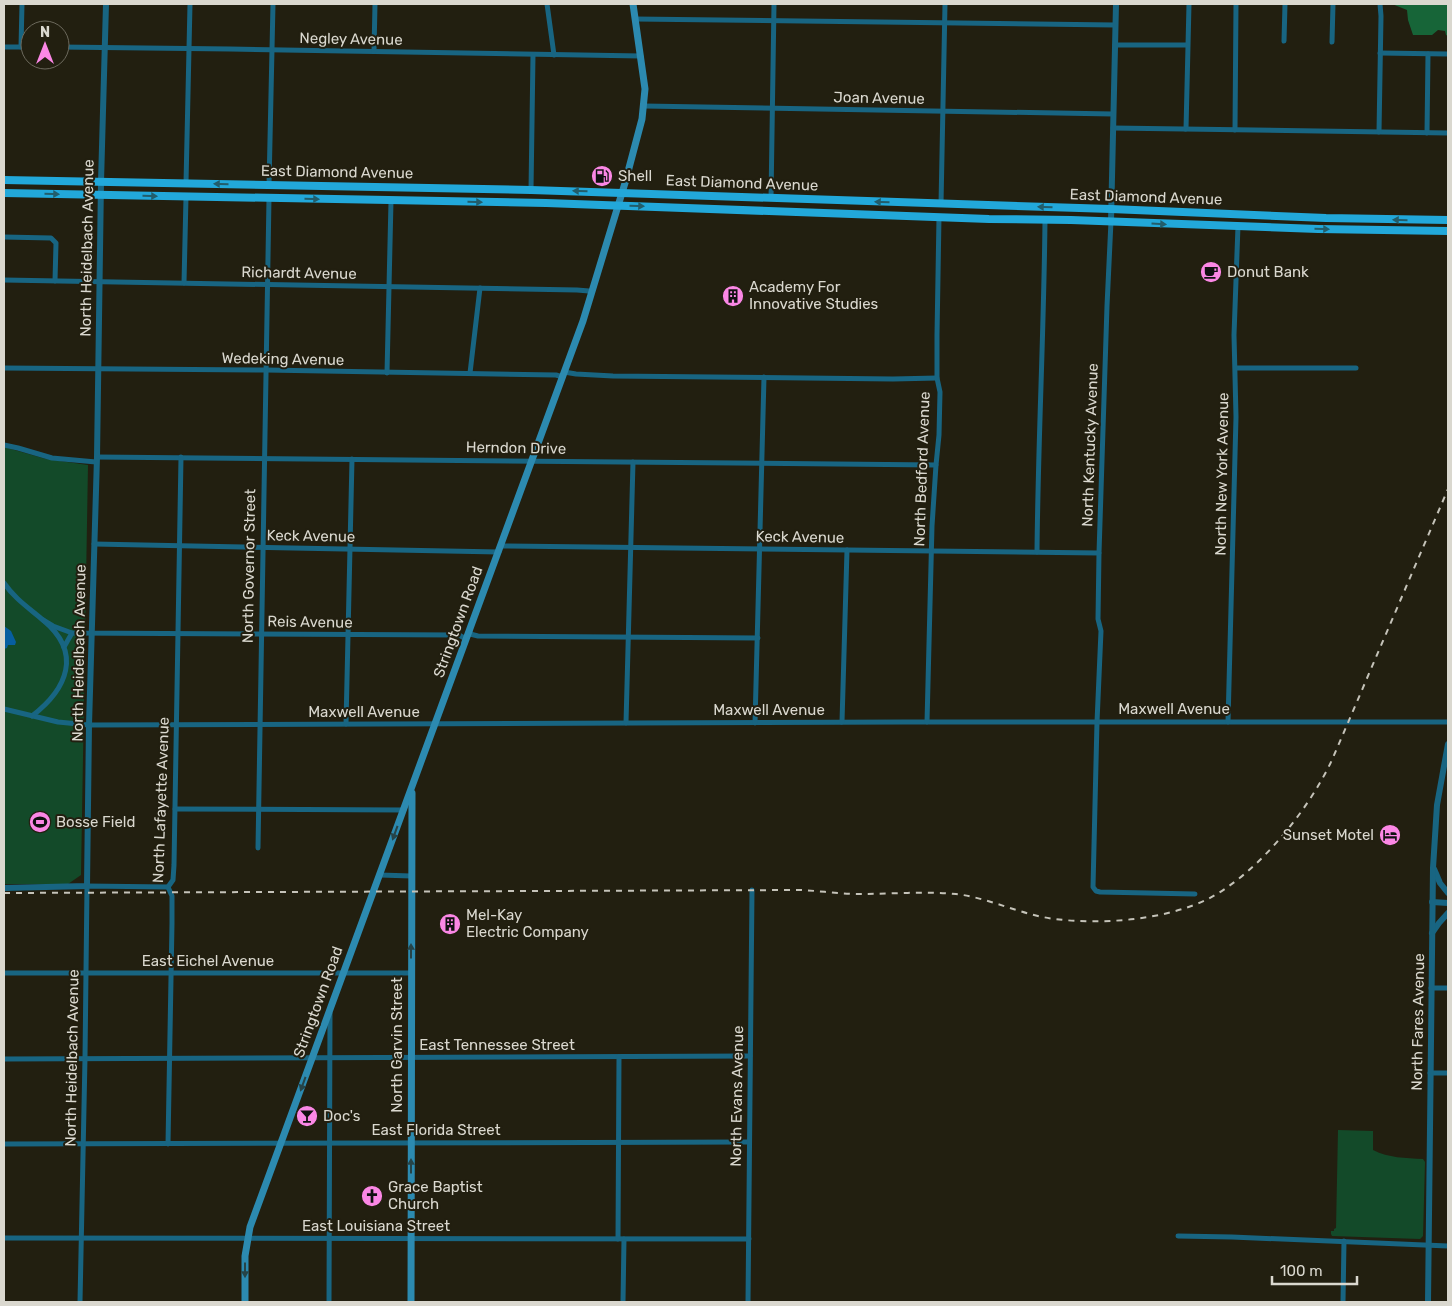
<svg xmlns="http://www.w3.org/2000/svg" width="1452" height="1306" viewBox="0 0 1452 1306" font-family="Rubik,sans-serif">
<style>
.green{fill:#134a29}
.forest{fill:#176538}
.water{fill:#075ea0}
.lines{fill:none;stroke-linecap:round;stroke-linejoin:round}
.minor{stroke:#186582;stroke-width:5}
.tertiary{stroke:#186582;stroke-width:6}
.secondary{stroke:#2c8ab0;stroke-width:7}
.primary{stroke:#22a8da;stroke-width:8}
.rail{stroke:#c5c3b9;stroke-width:2;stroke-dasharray:6 6;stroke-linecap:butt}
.oneway{fill:#225d6b}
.oneway2{fill:#264448}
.labels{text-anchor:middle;stroke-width:4;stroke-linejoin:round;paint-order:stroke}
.street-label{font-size:15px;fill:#dad8cf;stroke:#221f10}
.poi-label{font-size:15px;fill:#dad8cf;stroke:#221f10;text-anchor:start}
</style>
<rect width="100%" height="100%" fill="#221f10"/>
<g class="green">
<path d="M 4,447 L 46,459 L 88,465 L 81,875 L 68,884 L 4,884 Z"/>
<path d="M 1338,1130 L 1373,1131 L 1373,1150 C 1389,1158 1405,1158 1423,1159 L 1425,1162 L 1423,1236 L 1420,1239 L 1332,1236 L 1331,1234 L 1331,1231 L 1334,1231 L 1334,1229 L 1336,1228 Z"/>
</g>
<path class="forest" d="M 1392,4 L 1448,4 L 1448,36 L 1446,35 L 1445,31 L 1438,30 L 1432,35 L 1413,35 L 1408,20 L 1407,10 Z"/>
<path class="water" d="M 4,626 L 11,631 L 16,642 L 15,645 L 8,645 L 7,648 L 4,649 Z"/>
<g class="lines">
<g class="minor">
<path d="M 547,4 L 554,55"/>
<path d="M 635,19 L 1115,25"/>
<path d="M 1284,41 L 1285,4"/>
<path d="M 1332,42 L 1333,4"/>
<path d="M 1115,45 L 1187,45"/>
<path d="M 4,47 L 30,47"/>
<path d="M 21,47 L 22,4"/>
<path d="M 60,47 L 230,49 L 641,56"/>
<path d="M 374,51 L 375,4"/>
<path d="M 1380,53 L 1448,54"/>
<path d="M 644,106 L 1113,114"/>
<path d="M 1113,128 L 1448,133"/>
<path d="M 1186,129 L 1189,4"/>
<path d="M 1235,130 L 1236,4"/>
<path d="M 1379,132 L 1381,16 L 1380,4"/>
<path d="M 1427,133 L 1428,54"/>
<path d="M 186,183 L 190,4"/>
<path d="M 269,185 L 273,4"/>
<path d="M 531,190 L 533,55"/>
<path d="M 771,198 L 774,4"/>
<path d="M 941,204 L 945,4"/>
<path d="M 1111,221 L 1107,306 L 1099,553 L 1098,619 L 1101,631 L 1097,722 L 1093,887 L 1096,891 L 1100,892 L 1195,894"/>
<path d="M 4,237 L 51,238 L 56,243 L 55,281"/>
<path d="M 4,280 L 577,290 L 589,291 L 591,294"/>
<path d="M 184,283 L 186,197"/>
<path d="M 4,368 L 266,370 L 556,375 L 563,377"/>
<path d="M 1236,368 L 1356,368"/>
<path d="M 564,372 L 576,374 L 613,376 L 893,379 L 937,378"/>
<path d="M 387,373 L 391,201"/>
<path d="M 470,373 L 480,288"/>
<path d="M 4,445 L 18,448 L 52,458 L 96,462"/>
<path d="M 97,457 L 936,465"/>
<path d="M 94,544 L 499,552"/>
<path d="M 501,546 L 1099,553"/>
<path d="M 1037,552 C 1038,441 1044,330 1045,219"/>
<path d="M 4,583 C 15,599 29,608 43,620 C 83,653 67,689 32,716"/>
<path d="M 43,620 L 53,626 L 72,633 L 459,635 L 466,639"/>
<path d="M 470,630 L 470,634 L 478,636 L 758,638"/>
<path d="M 64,647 L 72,633"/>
<path d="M 4,709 L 58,722 L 89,725 L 904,722 L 1448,722"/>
<path d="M 842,722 L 847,550"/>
<path d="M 927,722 L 932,526 L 936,465 L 939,435 L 940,392 L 937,378 L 937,335 L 939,217"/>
<path d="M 1228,722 L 1236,417 L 1234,335 L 1238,226"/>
<path d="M 626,723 L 633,462"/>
<path d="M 755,723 L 764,377"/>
<path d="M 346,724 L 352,459"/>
<path d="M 175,809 L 404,810"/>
<path d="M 258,848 L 269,198"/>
<path d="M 380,875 L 411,876"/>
<path d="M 168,887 L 173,880 L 174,865 L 181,457"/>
<path d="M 4,973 L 411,973"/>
<path d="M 1431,988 L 1448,988"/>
<path d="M 4,1059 L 750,1056"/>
<path d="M 1430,1073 L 1448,1073"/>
<path d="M 4,1144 L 749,1142"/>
<path d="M 168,1144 L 172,923 L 172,896 L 168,887"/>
<path d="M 1178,1236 L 1232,1237 L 1448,1246"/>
<path d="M 4,1238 L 749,1239"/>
<path d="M 618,1239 L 619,1057"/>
<path d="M 80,1302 L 85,1058 L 87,886 L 168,887"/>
<path d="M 329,1302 L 330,1013"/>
<path d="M 623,1302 L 624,1239"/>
<path d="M 748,1302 L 752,890"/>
<path d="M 1343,1302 L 1344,1241"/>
</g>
<g class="tertiary">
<path d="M 1111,221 L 1116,4"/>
<path d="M 1434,869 L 1440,883 L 1448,893"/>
<path d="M 4,888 L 87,886 L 89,725 L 97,457 L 101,182 L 106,4"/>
<path d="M 1432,902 L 1448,903"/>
<path d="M 1432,933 L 1439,923 L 1448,913"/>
<path d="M 1428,1302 L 1433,868 L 1437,805 L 1448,744"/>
</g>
<g class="secondary">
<path d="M 245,1302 L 245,1256 L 250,1227 L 583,321 L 625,183 L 642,119 L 645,89 L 633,4"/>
<path d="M 411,1302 L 412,793"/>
</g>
<g class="primary">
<path d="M 4,180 L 531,190 L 1111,209 L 1326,218 L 1448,220"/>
<path d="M 4,193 L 546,203 L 989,219 L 1071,220 L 1318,229 L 1448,231"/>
</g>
<path class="rail" d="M 4,893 L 801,890 C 821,891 841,894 861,894 C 892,894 925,891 956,894 C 990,898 1021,915 1055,919 C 1102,925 1165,920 1208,899 C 1258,873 1308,811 1332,760 L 1448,489"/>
</g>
<defs><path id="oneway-solid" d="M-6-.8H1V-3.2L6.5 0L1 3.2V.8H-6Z" transform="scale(1.25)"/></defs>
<g class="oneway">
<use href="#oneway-solid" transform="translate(221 184) rotate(-179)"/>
<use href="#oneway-solid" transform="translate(580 191) rotate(-178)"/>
<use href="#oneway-solid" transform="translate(52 194) rotate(1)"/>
<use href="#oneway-solid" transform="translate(150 196) rotate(1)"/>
<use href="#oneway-solid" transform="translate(312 199) rotate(1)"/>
<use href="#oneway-solid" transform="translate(475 202) rotate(1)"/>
<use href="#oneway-solid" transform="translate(882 202) rotate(-178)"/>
<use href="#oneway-solid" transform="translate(637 206) rotate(2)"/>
<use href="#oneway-solid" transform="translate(1045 207) rotate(-178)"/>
<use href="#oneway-solid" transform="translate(1400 220) rotate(-179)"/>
<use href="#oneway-solid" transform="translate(1159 224) rotate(3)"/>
<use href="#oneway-solid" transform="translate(1322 229) rotate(1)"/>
</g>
<g class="oneway2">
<use href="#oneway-solid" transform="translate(395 833) rotate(110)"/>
<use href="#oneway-solid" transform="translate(411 951) rotate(-90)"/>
<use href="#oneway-solid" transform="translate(303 1084) rotate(110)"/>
<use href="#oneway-solid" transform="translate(411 1166) rotate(-90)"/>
<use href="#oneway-solid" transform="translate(245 1270) rotate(90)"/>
</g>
<defs>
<g id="fuel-disc" transform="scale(1.125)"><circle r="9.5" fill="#fb87e5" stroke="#221f10"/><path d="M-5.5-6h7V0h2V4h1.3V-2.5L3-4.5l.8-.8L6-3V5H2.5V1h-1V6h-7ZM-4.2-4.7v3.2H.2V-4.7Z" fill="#111"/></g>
<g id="cafe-disc" transform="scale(1.125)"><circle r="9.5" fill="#fb87e5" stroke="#221f10"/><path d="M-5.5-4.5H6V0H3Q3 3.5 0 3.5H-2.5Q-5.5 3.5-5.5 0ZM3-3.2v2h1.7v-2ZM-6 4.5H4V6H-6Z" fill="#111"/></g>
<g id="building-disc" transform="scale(1.125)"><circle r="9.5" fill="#fb87e5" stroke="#221f10"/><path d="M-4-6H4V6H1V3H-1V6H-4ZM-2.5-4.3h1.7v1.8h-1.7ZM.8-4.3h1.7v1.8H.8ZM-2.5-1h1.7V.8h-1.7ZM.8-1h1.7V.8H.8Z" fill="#111"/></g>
<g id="stadium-disc" transform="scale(1.125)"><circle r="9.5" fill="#fb87e5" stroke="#221f10"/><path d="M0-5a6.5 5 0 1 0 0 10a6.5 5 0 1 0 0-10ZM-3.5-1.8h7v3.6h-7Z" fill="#111"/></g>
<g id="hotel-disc" transform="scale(1.125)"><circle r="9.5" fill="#fb87e5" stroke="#221f10"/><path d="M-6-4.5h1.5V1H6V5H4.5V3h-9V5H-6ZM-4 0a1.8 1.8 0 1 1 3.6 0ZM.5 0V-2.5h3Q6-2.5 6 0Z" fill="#111"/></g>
<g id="bar-disc" transform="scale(1.125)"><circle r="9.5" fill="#fb87e5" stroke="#221f10"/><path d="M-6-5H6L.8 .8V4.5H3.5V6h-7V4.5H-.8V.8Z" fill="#111"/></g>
<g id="church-disc" transform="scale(1.125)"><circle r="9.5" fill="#fb87e5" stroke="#221f10"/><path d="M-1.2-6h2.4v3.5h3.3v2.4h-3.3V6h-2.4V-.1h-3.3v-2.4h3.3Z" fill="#111"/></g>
</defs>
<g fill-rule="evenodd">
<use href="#fuel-disc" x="602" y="176"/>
<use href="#cafe-disc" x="1211" y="272"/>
<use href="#building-disc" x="733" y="296"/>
<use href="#stadium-disc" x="40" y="822"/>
<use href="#hotel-disc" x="1390" y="835"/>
<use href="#building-disc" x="450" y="924"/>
<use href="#bar-disc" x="307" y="1116"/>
<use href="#church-disc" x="372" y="1196"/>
</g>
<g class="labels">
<g class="street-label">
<text transform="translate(351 39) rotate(1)" y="5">Negley Avenue</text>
<text transform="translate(879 98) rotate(1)" y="5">Joan Avenue</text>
<text transform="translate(337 172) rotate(1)" y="5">East Diamond Avenue</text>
<text transform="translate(742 183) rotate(2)" y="5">East Diamond Avenue</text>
<text transform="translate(1146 197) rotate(2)" y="5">East Diamond Avenue</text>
<text transform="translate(87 248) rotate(-89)" y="5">North Heidelbach Avenue</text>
<text transform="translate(299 273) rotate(1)" y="5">Richardt Avenue</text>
<text transform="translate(283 359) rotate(1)" y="5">Wedeking Avenue</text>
<text transform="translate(1090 445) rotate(-88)" y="5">North Kentucky Avenue</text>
<text transform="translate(516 448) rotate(1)" y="5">Herndon Drive</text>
<text transform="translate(922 469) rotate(-88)" y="5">North Bedford Avenue</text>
<text transform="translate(1222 474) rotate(-89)" y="5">North New York Avenue</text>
<text transform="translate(311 536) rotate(1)" y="5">Keck Avenue</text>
<text transform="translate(800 537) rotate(1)" y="5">Keck Avenue</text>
<text transform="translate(249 566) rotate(-89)" y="5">North Governor Street</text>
<text transform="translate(310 622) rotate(1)" y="5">Reis Avenue</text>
<text transform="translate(458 622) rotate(-70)" y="5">Stringtown Road</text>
<text transform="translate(79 653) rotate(-89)" y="5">North Heidelbach Avenue</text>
<text x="1174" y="714">Maxwell Avenue</text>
<text x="769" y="715">Maxwell Avenue</text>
<text x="364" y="717">Maxwell Avenue</text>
<text transform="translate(161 800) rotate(-88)" y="5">North Lafayette Avenue</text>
<text x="208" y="966">East Eichel Avenue</text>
<text transform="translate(318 1002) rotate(-70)" y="5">Stringtown Road</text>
<text transform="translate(1418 1022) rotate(-89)" y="5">North Fares Avenue</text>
<text transform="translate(397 1045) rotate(-90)" y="5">North Garvin Street</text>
<text x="497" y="1050">East Tennessee Street</text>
<text transform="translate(72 1058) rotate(-89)" y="5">North Heidelbach Avenue</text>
<text transform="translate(737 1096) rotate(-89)" y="5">North Evans Avenue</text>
<text x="436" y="1135">East Florida Street</text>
<text x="376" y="1231">East Louisiana Street</text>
</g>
<g class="poi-label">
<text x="618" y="181">Shell</text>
<text x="1227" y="277">Donut Bank</text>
<text x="749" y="292">Academy For<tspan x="749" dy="17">Innovative Studies</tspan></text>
<text x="56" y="827">Bosse Field</text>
<text x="1374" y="840" text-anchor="end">Sunset Motel</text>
<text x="466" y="920">Mel-Kay<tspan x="466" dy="17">Electric Company</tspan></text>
<text x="323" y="1121">Doc's</text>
<text x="388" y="1192">Grace Baptist<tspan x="388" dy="17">Church</tspan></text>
</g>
</g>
<rect width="1452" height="1306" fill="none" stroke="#dad8cf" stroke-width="10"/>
<g transform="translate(45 45)"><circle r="24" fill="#221f10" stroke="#6c695c"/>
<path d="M0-4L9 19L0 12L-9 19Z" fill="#fb87e5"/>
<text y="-8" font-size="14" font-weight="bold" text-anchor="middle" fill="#dad8cf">N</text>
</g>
<path d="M1272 1276v8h85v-8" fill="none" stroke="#dad8cf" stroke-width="2.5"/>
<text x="1280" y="1276" font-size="15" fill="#dad8cf" stroke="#221f10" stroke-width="4" paint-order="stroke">100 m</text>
</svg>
